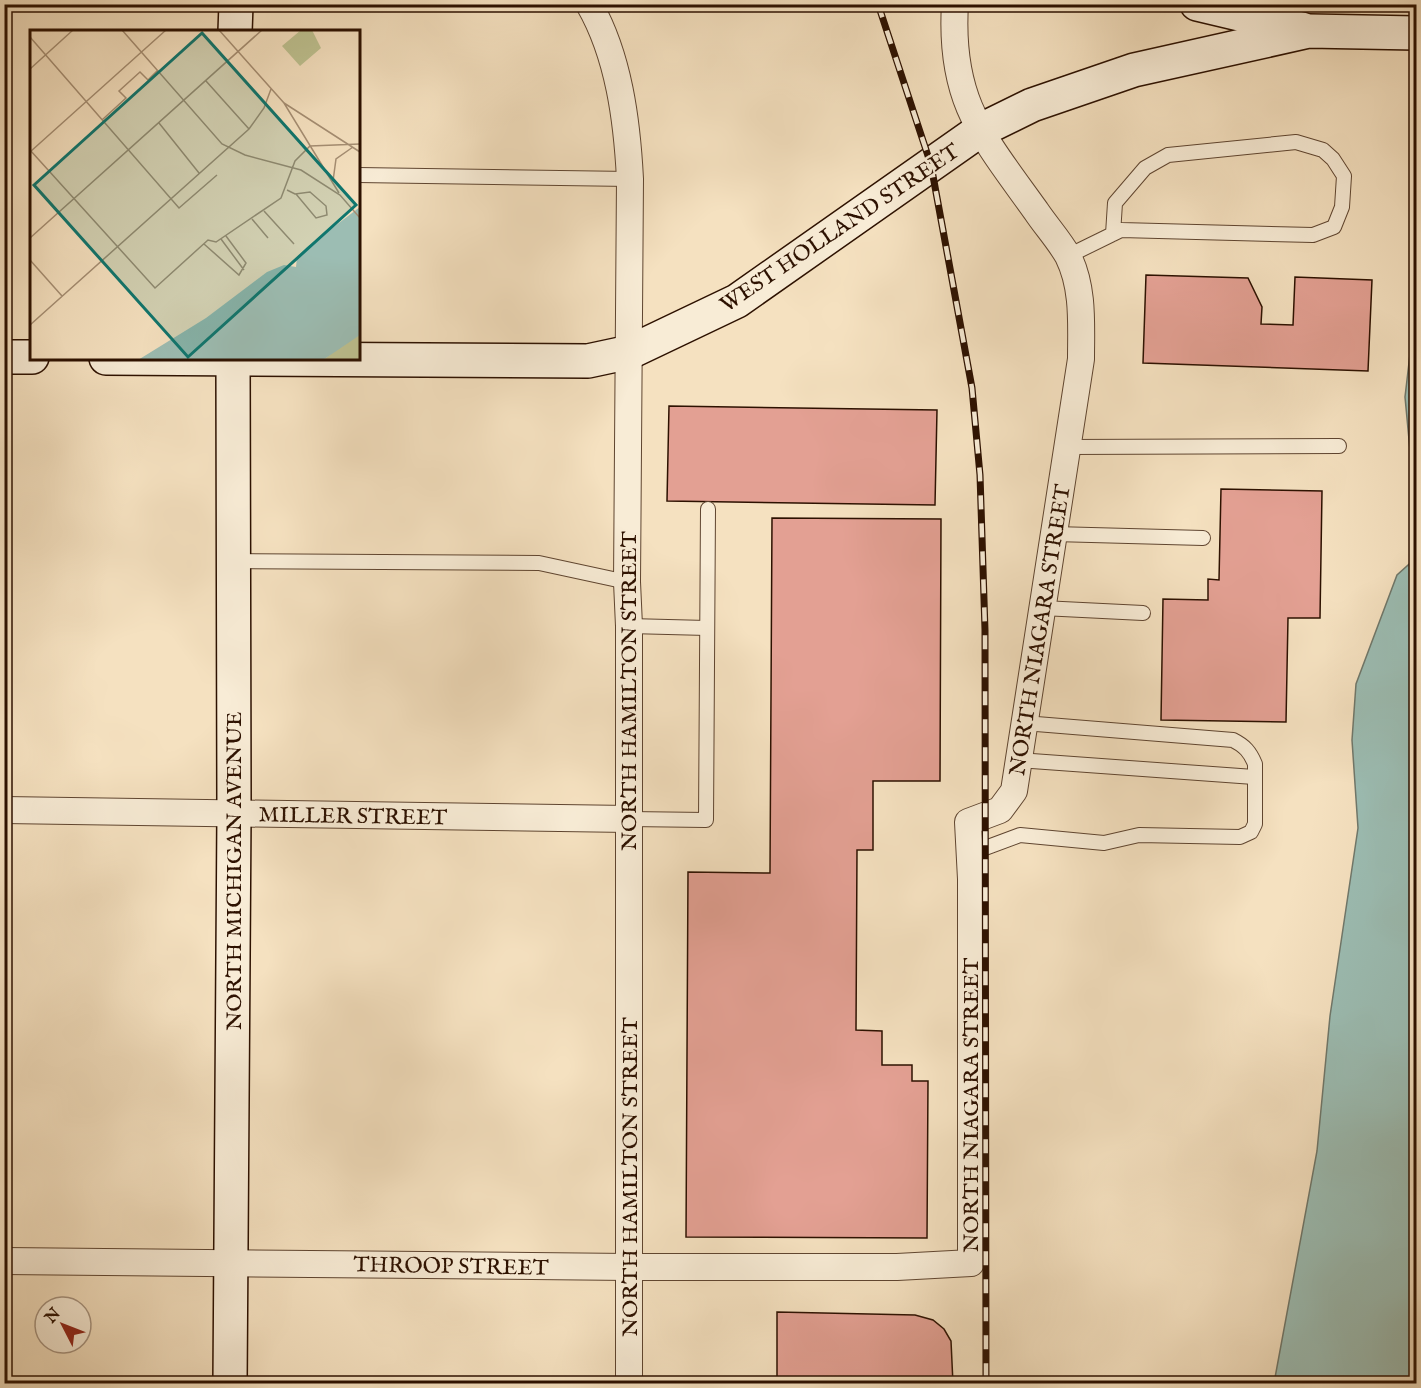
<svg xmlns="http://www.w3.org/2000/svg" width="1421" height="1388" viewBox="0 0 1421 1388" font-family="'IM FELL English',serif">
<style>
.water{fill:#9cbdb3;stroke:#70786b;stroke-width:1.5}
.building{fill:#e3a093;stroke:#2d1100;stroke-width:1.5}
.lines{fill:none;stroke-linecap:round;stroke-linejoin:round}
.lane-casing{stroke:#5f4530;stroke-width:16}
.street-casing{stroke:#5f4530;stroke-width:28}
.secondary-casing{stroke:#2d1100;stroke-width:36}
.lane{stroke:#f8ecd6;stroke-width:14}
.street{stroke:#f8ecd6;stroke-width:26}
.secondary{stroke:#f8ecd6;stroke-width:33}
.rail-casing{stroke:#2d1100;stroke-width:7}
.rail{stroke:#f8ecd6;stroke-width:4.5;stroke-dasharray:14;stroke-linecap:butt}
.labels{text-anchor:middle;stroke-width:5;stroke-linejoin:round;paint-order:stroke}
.street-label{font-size:22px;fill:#2d1100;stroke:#f8ecd6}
.inset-road{fill:none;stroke:#a58e73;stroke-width:1.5}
.view{fill:#0f766e;fill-opacity:0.15;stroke:#0f766e;stroke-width:3}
.inset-edge{fill:none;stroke:#2d1100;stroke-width:3}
</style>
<rect width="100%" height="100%" fill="#f5e1c0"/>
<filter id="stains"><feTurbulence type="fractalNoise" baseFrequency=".00333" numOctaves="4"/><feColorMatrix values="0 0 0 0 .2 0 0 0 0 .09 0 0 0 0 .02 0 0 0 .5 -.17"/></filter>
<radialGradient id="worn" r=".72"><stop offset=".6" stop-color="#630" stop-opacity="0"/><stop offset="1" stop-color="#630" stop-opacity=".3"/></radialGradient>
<g class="water">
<path d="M 1416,303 L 1416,486 L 1413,482 L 1405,397 Z"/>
<path d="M 1416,558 L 1416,1383 L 1274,1383 L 1317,1151 L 1330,1016 L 1358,828 L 1352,740 L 1356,684 L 1397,575 Z"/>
</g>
<g class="building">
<path d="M 1146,275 L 1248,278 L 1262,307 L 1261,324 L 1293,325 L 1295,277 L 1372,280 L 1368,371 L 1143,363 Z"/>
<path d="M 669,406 L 937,410 L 935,505 L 667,501 Z"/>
<path d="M 1221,489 L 1322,491 L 1320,618 L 1288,618 L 1286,722 L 1161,720 L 1163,599 L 1208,600 L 1208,579 L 1219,580 Z"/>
<path d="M 772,518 L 941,519 L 940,781 L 873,781 L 873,850 L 857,850 L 856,1030 L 882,1031 L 882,1065 L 912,1065 L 912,1081 L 928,1081 L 927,1238 L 686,1237 L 688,872 L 770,873 Z"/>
<path d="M 777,1312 L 915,1315 L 933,1320 L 944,1329 L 951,1341 L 953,1384 L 777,1384 Z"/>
</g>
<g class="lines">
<g class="lane-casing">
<g id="lane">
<path d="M 358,175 L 630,179"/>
<path d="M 1068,256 L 1121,230 L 1313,235 L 1334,227 L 1342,207 L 1344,176 L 1333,159 L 1323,150 L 1296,142 L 1168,155 L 1145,168 L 1115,203 L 1113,234"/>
<path d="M 1067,447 L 1339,446"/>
<path d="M 1054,534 L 1203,538"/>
<path d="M 233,561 L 539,563 L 627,582"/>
<path d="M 1042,608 L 1143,613"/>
<path d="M 629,626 L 707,628"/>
<path d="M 1018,760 L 1254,777"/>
<path d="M 629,819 L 706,820 L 708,509"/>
<path d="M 969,854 L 1020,835 L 1104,843 L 1139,835 L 1240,837 L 1251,832 L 1255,824 L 1255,764 C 1250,752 1245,746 1233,740 L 1024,723"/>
</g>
</g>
<g class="street-casing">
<g id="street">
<path d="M 589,4 C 619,56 627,121 630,179 L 627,582 L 629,626 L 629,1384"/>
<path d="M 4,810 L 629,819"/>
<path d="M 4,1261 L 629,1267 L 897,1267 L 971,1263 L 971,879 L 968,822 L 1000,810 L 1014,791 L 1081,359 C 1081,325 1084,288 1068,256 C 1059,240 1046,226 1036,211 C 983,137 949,101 955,4"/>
</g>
</g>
<g class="secondary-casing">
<g id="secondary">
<path d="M 1197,4 L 1302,29"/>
<path d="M 235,32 L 236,4"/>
<path d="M 4,357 L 32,357"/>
<path d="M 106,358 L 588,361 L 630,352 L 737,301 L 979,131 L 1032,105 L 1134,70 L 1309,31 L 1416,33"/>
<path d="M 230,1384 L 234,813 L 233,358"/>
</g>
</g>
<use href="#lane" class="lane"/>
<use href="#street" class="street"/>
<use href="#secondary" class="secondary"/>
<g class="rail-casing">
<path id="rail" d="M 878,4 L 931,165 L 972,388 L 980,475 L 985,630 L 986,1384"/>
</g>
<use href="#rail" class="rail"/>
</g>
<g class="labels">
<g class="street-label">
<text transform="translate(839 227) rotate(-34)" y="8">WEST HOLLAND STREET</text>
<text transform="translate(1039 630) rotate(-81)" y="8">NORTH NIAGARA STREET</text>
<text transform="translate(628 691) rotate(-90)" y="8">NORTH HAMILTON STREET</text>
<text transform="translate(353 815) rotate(1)" y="8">MILLER STREET</text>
<text transform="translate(233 871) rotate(-90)" y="8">NORTH MICHIGAN AVENUE</text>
<text transform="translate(970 1105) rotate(-90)" y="8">NORTH NIAGARA STREET</text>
<text transform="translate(629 1177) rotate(-90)" y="8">NORTH HAMILTON STREET</text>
<text transform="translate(451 1265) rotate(1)" y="8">THROOP STREET</text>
</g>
</g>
<g transform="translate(30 30)">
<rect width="330" height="330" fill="#f5e1c0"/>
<path d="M 271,0 L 282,0 L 291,18 L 270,36 L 252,16 ZM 330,305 L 330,330 L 293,330 L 321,309 Z" fill="#bec291"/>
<path d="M 330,177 L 330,305 L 293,330 L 108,330 L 176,288 L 237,242 L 254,235 L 266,237 L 267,227 L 277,217 Z" fill="#9cbdb3"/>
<path class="inset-road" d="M 92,0 L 192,114 L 215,125 L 271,140 L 310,165 L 330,188M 189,0 L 254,73 L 309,163M 0,7 L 149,178 L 187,145M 0,39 L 43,0M 176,51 L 219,99M 254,73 L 330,122M 72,90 L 96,68 L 89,61 L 110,42 L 118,50 L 127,41M 129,93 L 169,143M 0,120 L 125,258 L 178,210 L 186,212 L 251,168 L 265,131 L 280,116 L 330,114M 0,122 L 136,0M 303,151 L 306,129 L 323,117M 257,160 L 265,164 L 266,164 L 286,188 L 297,185 L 296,176 L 280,162 L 265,164M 234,181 L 264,214M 222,189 L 238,208M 0,208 L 232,0M 191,209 L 214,240M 174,214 L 209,245 L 216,233 L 196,206M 0,230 L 32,266M 0,295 L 219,99 L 234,78 L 241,59"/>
<path class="view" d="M 172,3 L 326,175 L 158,327 L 4,155 Z"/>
<rect width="330" height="330" class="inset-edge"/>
</g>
<rect width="1421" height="1388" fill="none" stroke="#f5e1c0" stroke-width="24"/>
<rect x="6" y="6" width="1409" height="1376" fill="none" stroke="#2d1100" stroke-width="3"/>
<rect x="12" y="12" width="1397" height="1364" fill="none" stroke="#2d1100" stroke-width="1.5"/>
<g transform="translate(63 1325) rotate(312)"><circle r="28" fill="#f8ecd6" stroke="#a79480" stroke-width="1.5"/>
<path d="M0-4.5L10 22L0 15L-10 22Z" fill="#8f2418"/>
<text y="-9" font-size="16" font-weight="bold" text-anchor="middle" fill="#2d1100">N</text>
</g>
<rect width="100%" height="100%" filter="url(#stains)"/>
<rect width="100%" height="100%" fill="url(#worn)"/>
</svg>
